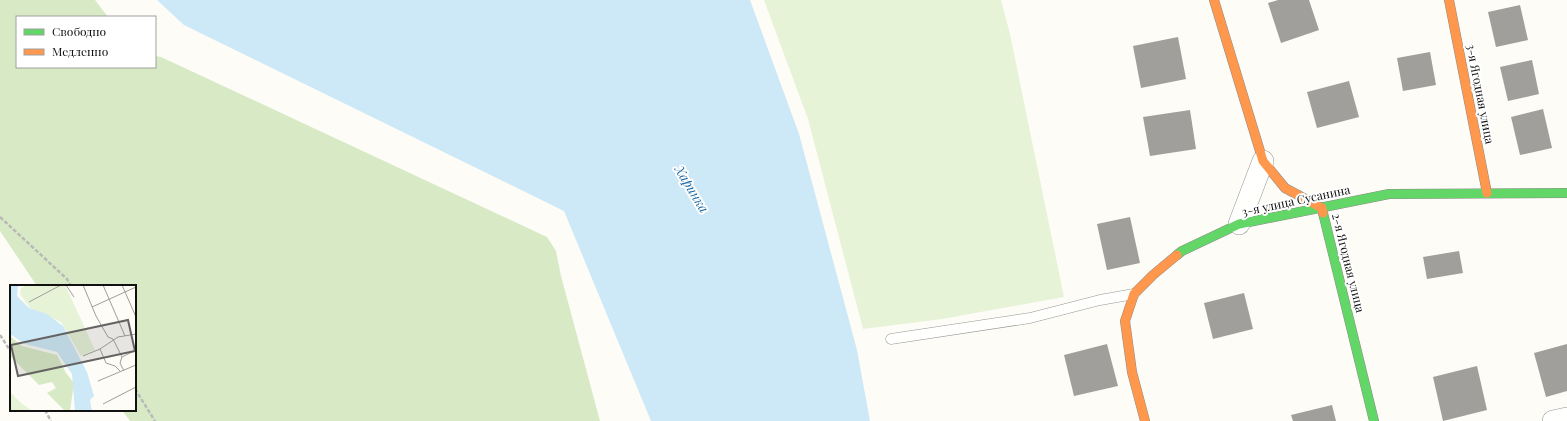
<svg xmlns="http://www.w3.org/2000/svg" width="1567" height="421" viewBox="0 0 1567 421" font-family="'Playfair Display',serif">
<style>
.green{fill:#e7f3d7}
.forest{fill:#d8eac5}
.water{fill:#cde8f7}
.building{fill:#a19f9c}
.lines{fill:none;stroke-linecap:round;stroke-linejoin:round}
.lane-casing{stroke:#979795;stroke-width:11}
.street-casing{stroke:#979795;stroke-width:22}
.fast-casing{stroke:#8e8d8b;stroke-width:10}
.slow-casing{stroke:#8e8d8b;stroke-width:10}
.path{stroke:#b9b9b8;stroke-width:2.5;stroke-dasharray:4 2;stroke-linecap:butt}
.lane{stroke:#fffffe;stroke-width:10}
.street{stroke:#fffffe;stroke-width:21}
.fast{stroke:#63d668;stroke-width:9}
.slow{stroke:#ff974d;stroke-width:9}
.labels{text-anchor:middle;stroke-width:4;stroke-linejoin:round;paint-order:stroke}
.street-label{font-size:12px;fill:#111;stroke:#fff}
.water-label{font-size:13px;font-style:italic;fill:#1768a6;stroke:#fff}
.inset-road{fill:none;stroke:#9f9e9b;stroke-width:1}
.view{fill:#646362;fill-opacity:0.15;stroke:#646362;stroke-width:2}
.inset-edge{fill:none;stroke:#111;stroke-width:2}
</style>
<rect width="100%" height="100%" fill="#fdfcf7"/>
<path class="green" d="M 764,0 L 1001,0 L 1010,34 L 1064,297 L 942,319 L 863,329 L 808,119 Z"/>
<path class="forest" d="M 0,0 L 95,0 L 108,17 L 17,17 L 17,67 L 155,67 L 155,56 L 161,57 L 547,237 L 556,251 L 561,276 L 600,421 L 130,421 L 122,410 L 135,410 L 135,286 L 37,286 L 0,231 Z"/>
<path class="water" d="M 157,0 L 750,0 L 799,134 L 857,350 L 870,421 L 651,421 L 564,211 L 184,25 Z"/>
<g class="building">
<path d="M 1278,0 L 1309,0 L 1319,30 L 1281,43 L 1268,3 Z"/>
<path d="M 1520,5 L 1528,40 L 1496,47 L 1488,12 Z"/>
<path d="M 1178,37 L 1186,79 L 1141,88 L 1133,46 Z"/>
<path d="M 1430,52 L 1436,85 L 1403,91 L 1397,58 Z"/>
<path d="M 1532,60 L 1539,94 L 1508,101 L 1500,67 Z"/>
<path d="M 1349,81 L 1359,117 L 1317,128 L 1307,92 Z"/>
<path d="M 1543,109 L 1552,148 L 1520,155 L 1511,117 Z"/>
<path d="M 1190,110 L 1196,149 L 1150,156 L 1143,117 Z"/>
<path d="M 1130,217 L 1140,263 L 1107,270 L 1097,224 Z"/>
<path d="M 1459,251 L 1463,273 L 1427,279 L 1423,257 Z"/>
<path d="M 1244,293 L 1253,329 L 1213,339 L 1204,303 Z"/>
<path d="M 1107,344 L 1118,386 L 1074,396 L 1064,355 Z"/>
<path d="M 1567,344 L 1567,391 L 1546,397 L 1534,353 Z"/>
<path d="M 1477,366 L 1487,410 L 1443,421 L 1433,377 Z"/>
<path d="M 1332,405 L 1336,421 L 1293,421 L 1291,415 Z"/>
</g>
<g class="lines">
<g class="lane-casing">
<path id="lane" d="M 891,339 L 1030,318 L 1100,300 L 1134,294"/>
</g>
<g class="street-casing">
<g id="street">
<path d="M 1239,224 L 1263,161"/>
<path d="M 1553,421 L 1567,418"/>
</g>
</g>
<g class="fast-casing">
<g id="fast">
<path d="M 1323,213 L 1374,421"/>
<path d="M 1177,255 L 1182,251 L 1239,224 L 1389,194 L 1567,193"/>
</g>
</g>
<g class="slow-casing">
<g id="slow">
<path d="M 1214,0 L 1263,161 L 1285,188 L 1322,208 L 1323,213"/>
<path d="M 1449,0 L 1487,193"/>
<path d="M 1145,421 L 1132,372 L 1125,321 L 1134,294 L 1153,275 L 1177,255"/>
</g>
</g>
<g class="path">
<path d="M 0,217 L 67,279 L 71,286"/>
<path d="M 0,335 L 11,352"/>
<path d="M 135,389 L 155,421"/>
<path d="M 45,410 L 51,421"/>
</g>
<use href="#lane" class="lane"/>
<use href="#street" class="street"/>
<use href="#fast" class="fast"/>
<use href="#slow" class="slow"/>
</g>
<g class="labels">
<g class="street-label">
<text transform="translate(1480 94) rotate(79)" y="4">3-я Ягодная улица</text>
<text transform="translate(1296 201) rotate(-12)" y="4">3-я улица Сусанина</text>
<text transform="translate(1348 263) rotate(76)" y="4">2-я Ягодная улица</text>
</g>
<g class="water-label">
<text transform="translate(692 189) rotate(59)" y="5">Харинка</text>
</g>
</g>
<g transform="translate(10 285)">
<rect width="126" height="126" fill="#fdfcf7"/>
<path d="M 18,0 L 55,0 L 85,65 L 71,71 L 51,37 L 20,23 L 10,9 L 11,3 ZM 0,107 L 11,118 L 22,126 L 0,126 Z" fill="#e7f3d7"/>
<path d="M 0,51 L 12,61 L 47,70 L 56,88 L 64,98 L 60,126 L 55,126 L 37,108 L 46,103 L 42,97 L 29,100 L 0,71 Z" fill="#d8eac5"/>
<path d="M 0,0 L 8,0 L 7,11 L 19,23 L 37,29 L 53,41 L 77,87 L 84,111 L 80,115 L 82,126 L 65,126 L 62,89 L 47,67 L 15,59 L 0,49 Z" fill="#cde8f7"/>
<path class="inset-road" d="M 56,0 L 64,12M 73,0 L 86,31 L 98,52 L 103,54 L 112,72 L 110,78 L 114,86M 93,0 L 115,51M 112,0 L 126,32M 19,17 L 51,0M 82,22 L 126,2M 73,71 L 90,64M 112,72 L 126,65M 110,86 L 105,81 L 96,78 L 90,64 L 108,52 L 126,49M 88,96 L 126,80M 93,119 L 126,102"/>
<path class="view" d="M 118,35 L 125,66 L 8,91 L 1,60 Z"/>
<rect width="126" height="126" class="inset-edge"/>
</g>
<rect x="16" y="16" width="140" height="52" fill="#ffffff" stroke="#a0a0a0"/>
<rect x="24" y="29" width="20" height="6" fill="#63d668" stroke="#a0a0a0"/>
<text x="52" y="36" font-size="12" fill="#111111">Свободно</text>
<rect x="24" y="49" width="20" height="6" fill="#ff974d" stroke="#a0a0a0"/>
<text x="52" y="56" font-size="12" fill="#111111">Медленно</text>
</svg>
